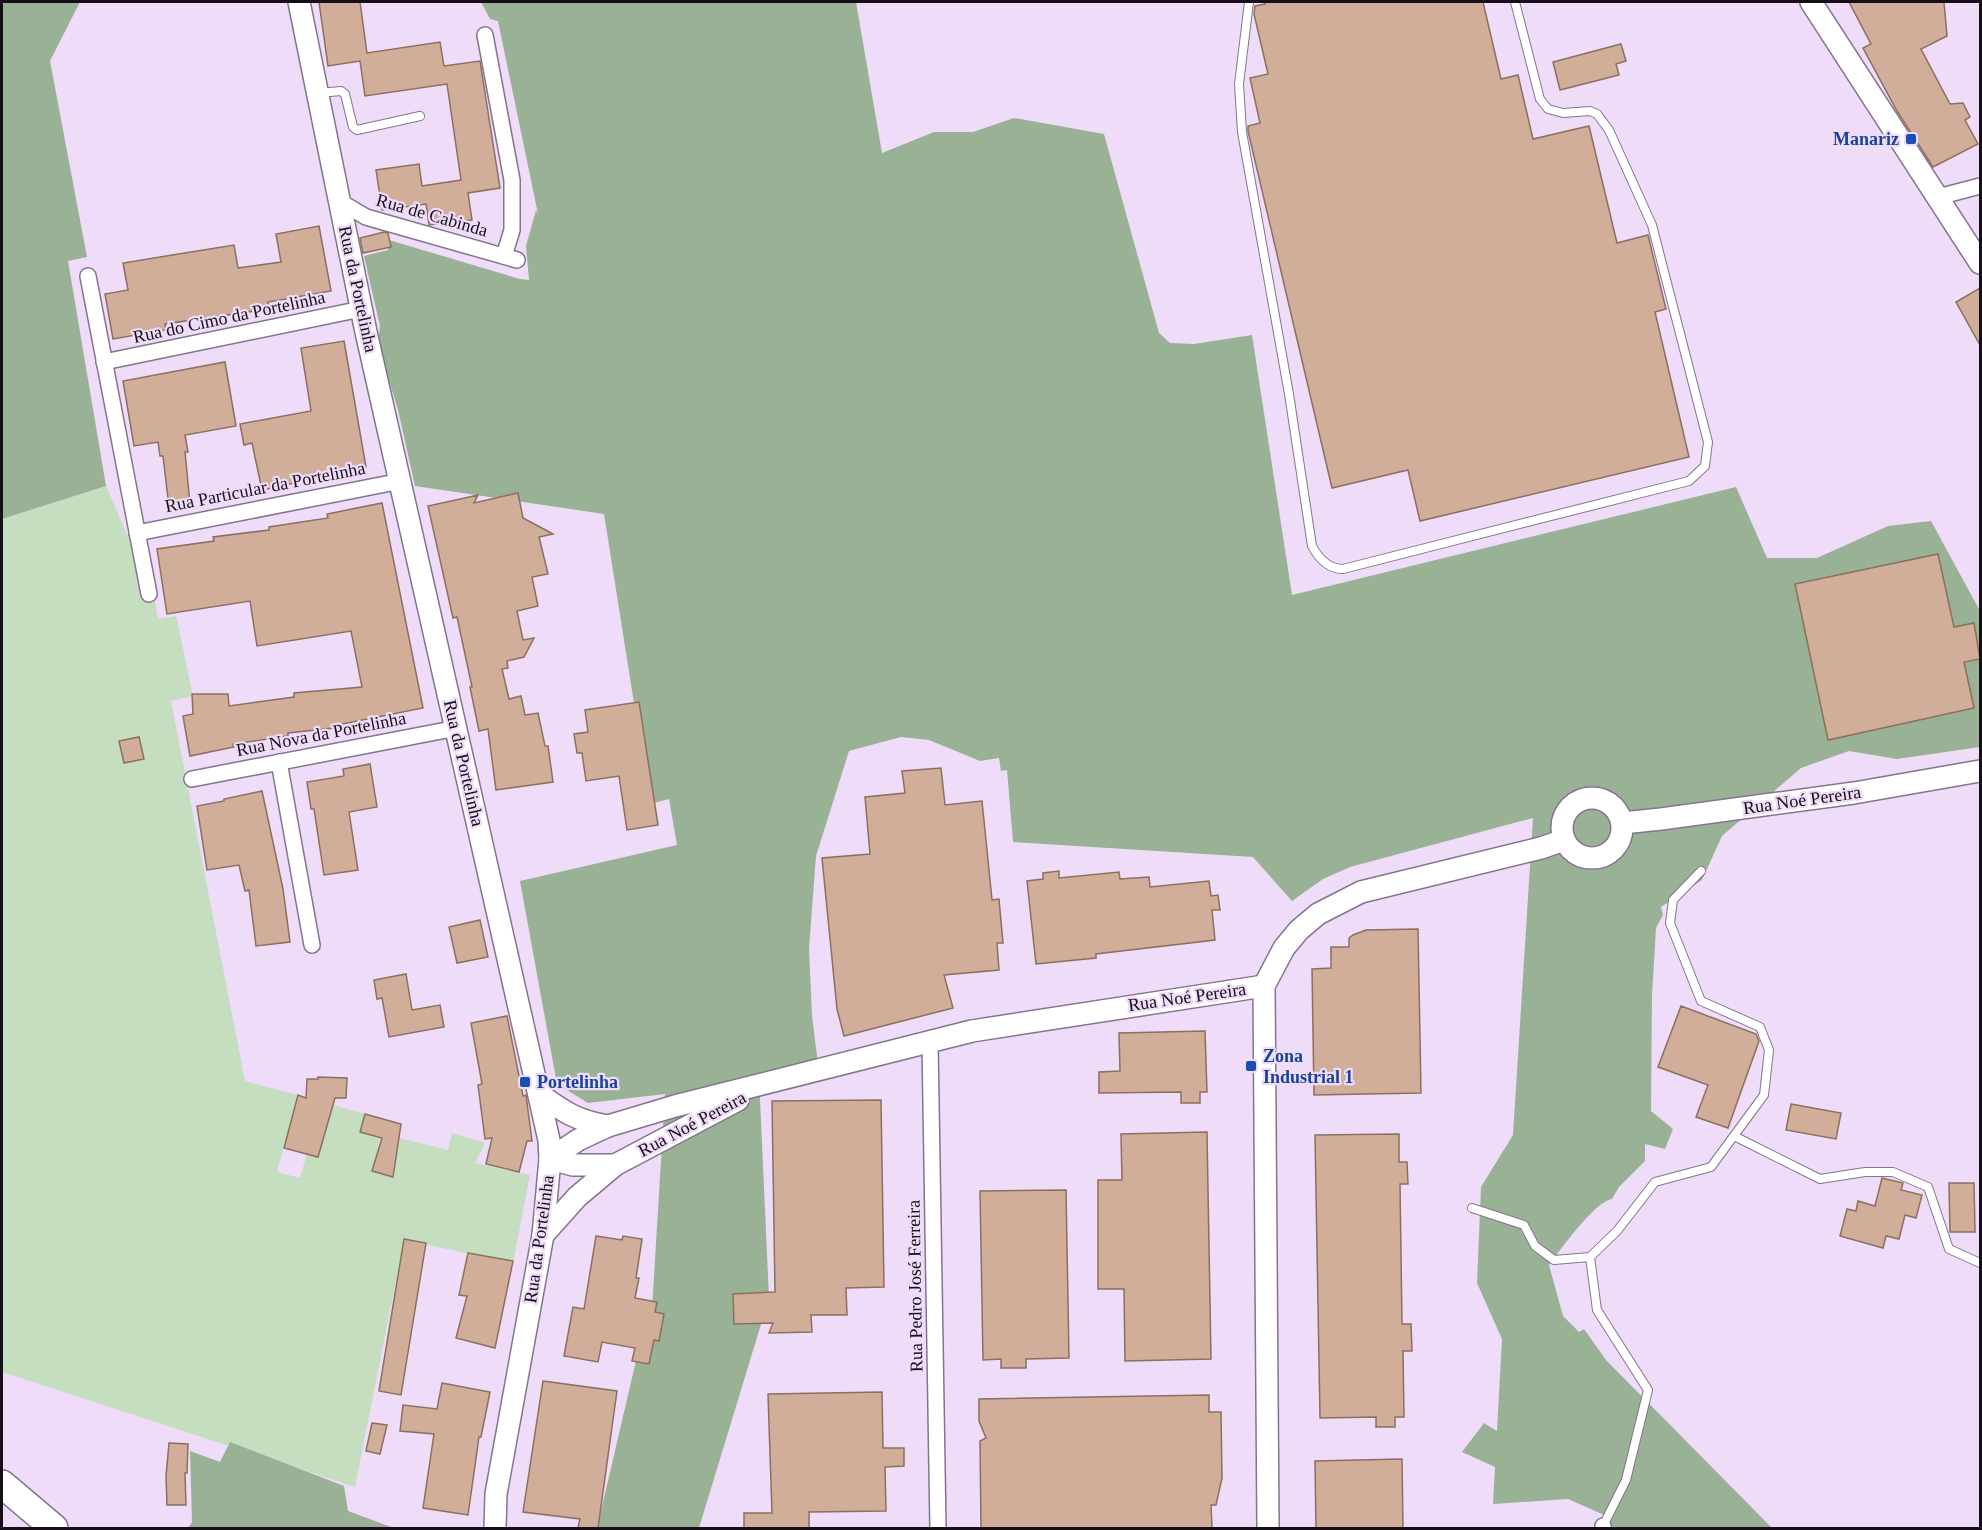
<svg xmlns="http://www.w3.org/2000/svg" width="1982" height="1530" viewBox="0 0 1982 1530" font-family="'Times New Roman',serif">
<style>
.green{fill:#c4debf}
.forest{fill:#99b295}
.building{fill:#d1ae9a;stroke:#8b6f5f;stroke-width:1.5}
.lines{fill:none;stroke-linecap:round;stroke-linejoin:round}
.lane-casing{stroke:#85748d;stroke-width:10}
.street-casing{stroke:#85748d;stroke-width:18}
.secondary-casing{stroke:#85748d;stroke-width:24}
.highway-casing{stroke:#85748d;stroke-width:30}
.lane{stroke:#fff;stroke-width:8}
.street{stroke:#fff;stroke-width:15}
.secondary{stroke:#fff;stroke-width:21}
.highway{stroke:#fff;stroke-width:27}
.transit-dot{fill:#1a4fb4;stroke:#efdcf8;stroke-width:2}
.labels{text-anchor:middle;stroke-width:4.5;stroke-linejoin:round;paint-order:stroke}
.transit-label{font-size:18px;font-weight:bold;fill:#164399;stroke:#efdcf8;text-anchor:start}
.street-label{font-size:18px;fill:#160f19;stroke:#efdcf8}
</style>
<rect width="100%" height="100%" fill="#efdcf8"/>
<path class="green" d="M 106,486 L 154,596 L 158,619 L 176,616 L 193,696 L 171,701 L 245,1081 L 298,1095 L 277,1172 L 300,1178 L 307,1154 L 318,1157 L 330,1113 L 316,1100 L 365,1114 L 360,1132 L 380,1137 L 373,1171 L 393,1176 L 399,1138 L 448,1150 L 452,1133 L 485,1143 L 475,1163 L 530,1175 L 513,1263 L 404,1240 L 355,1487 L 2,1372 L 2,519 Z"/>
<g class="forest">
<path d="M 2,2 L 80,2 L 50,61 L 87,257 L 68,261 L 106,486 L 2,519 Z"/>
<path d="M 481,2 L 856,2 L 882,153 L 934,132 L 973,132 L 1014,118 L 1104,134 L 1159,333 L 1170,343 L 1194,344 L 1252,335 L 1292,595 L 1736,487 L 1767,558 L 1817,558 L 1888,526 L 1931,521 L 1980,611 L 1980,747 L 1897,759 L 1849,751 L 1801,768 L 1722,836 L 1702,880 L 1661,907 L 1663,915 L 1656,928 L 1652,995 L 1651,1111 L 1673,1129 L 1665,1149 L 1645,1144 L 1645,1161 L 1619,1187 L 1612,1199 C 1594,1202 1561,1249 1549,1265 L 1563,1316 L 1579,1332 L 1584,1329 L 1606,1360 L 1772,1528 L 1608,1528 L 1608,1519 L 1602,1514 L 1568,1499 L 1493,1504 L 1495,1467 L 1462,1452 L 1484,1423 L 1497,1431 L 1502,1339 L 1477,1283 L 1481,1187 L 1513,1135 L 1533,818 L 1350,867 L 1323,879 L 1292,901 L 1253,857 L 1013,842 L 1007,770 L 1001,771 L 999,758 L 980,761 L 929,740 L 901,737 L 849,751 L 816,856 L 809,948 L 812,1016 L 818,1064 L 759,1077 L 769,1298 L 699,1528 L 597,1528 L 642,1335 L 652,1309 L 665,1094 L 588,1103 L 557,1084 L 520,881 L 677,845 L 669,799 L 650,804 L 604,514 L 415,486 L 398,410 L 378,344 L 380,326 L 364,256 L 388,250 L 389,240 L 520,279 L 529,280 L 526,246 L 536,210 L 538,214 L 498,21 L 490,19 Z"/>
<path d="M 230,1442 L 344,1486 L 348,1511 L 394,1528 L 188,1528 L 192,1522 L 190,1451 L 220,1462 Z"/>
</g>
<g class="building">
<path d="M 319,2 L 360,2 L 367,53 L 440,42 L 444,66 L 480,61 L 500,188 L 468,193 L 472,220 L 429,225 L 426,204 L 382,210 L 376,170 L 419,164 L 422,186 L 461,180 L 447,84 L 365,96 L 360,61 L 328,66 Z"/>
<path d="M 1264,2 L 1483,2 L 1501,79 L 1518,75 L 1533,139 L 1589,126 L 1617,243 L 1648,235 L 1666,309 L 1655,312 L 1689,457 L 1420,521 L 1408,470 L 1332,488 L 1248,131 L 1248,126 L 1260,123 L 1250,78 L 1268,74 L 1254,14 L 1255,6 L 1265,4 Z"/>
<path d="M 1849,2 L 1944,2 L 1947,36 L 1921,49 L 1950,104 L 1963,103 L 1970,117 L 1965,120 L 1978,144 L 1933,167 L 1897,111 L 1863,48 L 1871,44 Z"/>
<path d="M 1621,44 L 1626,61 L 1616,64 L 1619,75 L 1560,90 L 1553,62 Z"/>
<path d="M 319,226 L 331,291 L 268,302 L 269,309 L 165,324 L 166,330 L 113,339 L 105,294 L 128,290 L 123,263 L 234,245 L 238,268 L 281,262 L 276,234 Z"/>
<path d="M 384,232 L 388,233 L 391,247 L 363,253 L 360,238 Z"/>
<path d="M 1980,288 L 1980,345 L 1956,302 Z"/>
<path d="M 344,341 L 366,467 L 303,477 L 304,481 L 262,490 L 252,443 L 244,445 L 240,424 L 311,411 L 301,348 Z"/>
<path d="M 225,362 L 236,426 L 185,435 L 188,452 L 185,452 L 190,504 L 169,507 L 163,456 L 160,456 L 158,442 L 134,446 L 123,381 Z"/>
<path d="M 518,493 L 523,518 L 553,534 L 539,537 L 548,574 L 532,577 L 538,606 L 517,611 L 523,640 L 534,638 L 524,657 L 507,661 L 508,668 L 502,669 L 509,699 L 521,696 L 525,715 L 538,713 L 545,746 L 548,746 L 553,782 L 496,790 L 488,729 L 479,731 L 470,687 L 472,687 L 457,617 L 453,618 L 428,506 L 478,495 L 474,503 Z"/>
<path d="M 382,503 L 423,708 L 342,724 L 343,727 L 288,733 L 288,736 L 233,744 L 234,747 L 190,756 L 183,716 L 193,714 L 192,694 L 228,694 L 229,706 L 294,697 L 294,693 L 362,687 L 351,631 L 257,646 L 250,601 L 167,614 L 157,549 L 214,541 L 213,537 L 269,530 L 269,527 L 328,518 L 327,514 Z"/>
<path d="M 1938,554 L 1954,627 L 1974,623 L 1980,659 L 1964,662 L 1974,708 L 1828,740 L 1795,584 Z"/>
<path d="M 639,702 L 658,825 L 627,830 L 619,776 L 586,781 L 582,753 L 577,753 L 574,734 L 588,732 L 585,710 Z"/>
<path d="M 139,737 L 144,759 L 124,763 L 119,741 Z"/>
<path d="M 370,764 L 377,807 L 349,812 L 358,870 L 324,875 L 314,809 L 311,809 L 307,782 L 344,776 L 343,769 Z"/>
<path d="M 941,768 L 945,805 L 982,801 L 992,900 L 999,899 L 1003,943 L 997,943 L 999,970 L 944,975 L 953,1008 L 844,1036 L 837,1009 L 822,858 L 870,854 L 865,797 L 905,793 L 902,771 Z"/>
<path d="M 262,791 L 283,889 L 290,942 L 256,946 L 249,890 L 245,891 L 239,865 L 207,870 L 197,806 L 224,801 L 224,799 Z"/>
<path d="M 1059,871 L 1059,878 L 1119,872 L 1120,879 L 1149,877 L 1150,887 L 1209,881 L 1211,896 L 1218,895 L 1220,910 L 1212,910 L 1215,940 L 1096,954 L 1096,958 L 1036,964 L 1027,881 L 1043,879 L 1043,873 Z"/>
<path d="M 480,920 L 488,957 L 457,963 L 449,927 Z"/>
<path d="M 1418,929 L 1421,1093 L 1314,1095 L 1312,969 L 1331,968 L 1331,947 L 1349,947 L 1349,938 L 1353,935 L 1366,930 Z"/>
<path d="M 406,974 L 412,1010 L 440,1005 L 444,1027 L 389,1037 L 382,998 L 377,999 L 374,980 Z"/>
<path d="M 1681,1006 L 1756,1034 L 1759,1041 L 1728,1128 L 1696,1117 L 1708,1085 L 1658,1067 Z"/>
<path d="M 507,1016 L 523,1096 L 526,1095 L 532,1141 L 527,1141 L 519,1172 L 486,1164 L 492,1138 L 485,1139 L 478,1085 L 482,1084 L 471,1023 Z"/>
<path d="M 1205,1031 L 1207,1092 L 1200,1092 L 1200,1103 L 1181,1103 L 1181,1092 L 1099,1093 L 1099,1072 L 1120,1071 L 1119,1033 Z"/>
<path d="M 318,1077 L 347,1078 L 346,1098 L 335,1098 L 318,1157 L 284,1148 L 298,1095 L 306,1098 L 307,1079 L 318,1079 Z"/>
<path d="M 881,1100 L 884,1287 L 846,1288 L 847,1315 L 811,1315 L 812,1332 L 769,1333 L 773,1323 L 734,1324 L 733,1294 L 775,1292 L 772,1101 Z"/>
<path d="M 1791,1104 L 1841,1113 L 1836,1139 L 1786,1130 Z"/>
<path d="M 365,1114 L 401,1124 L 393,1177 L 372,1171 L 382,1138 L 360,1132 Z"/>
<path d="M 1207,1132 L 1211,1359 L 1125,1361 L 1124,1289 L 1098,1289 L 1098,1180 L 1122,1180 L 1121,1134 Z"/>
<path d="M 1399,1134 L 1399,1162 L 1407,1162 L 1408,1184 L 1400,1184 L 1402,1324 L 1411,1324 L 1412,1351 L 1403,1351 L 1404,1417 L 1395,1417 L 1395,1427 L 1376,1427 L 1376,1417 L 1320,1418 L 1315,1135 Z"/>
<path d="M 1882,1178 L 1903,1183 L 1901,1190 L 1922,1195 L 1916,1218 L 1905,1215 L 1899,1239 L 1886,1236 L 1883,1248 L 1840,1236 L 1847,1209 L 1856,1211 L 1858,1201 L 1875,1206 Z"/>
<path d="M 1949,1183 L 1974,1183 L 1975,1232 L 1950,1232 Z"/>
<path d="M 1066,1190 L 1069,1358 L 1026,1359 L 1026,1368 L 1001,1368 L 1001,1359 L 983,1360 L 980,1191 Z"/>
<path d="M 596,1236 L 622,1240 L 623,1236 L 642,1239 L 636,1278 L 639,1278 L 635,1298 L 657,1302 L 655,1312 L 664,1314 L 659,1341 L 654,1340 L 649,1364 L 632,1361 L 635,1348 L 602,1342 L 598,1362 L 564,1356 L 573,1307 L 584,1309 Z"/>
<path d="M 404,1239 L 426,1243 L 401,1395 L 379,1391 Z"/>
<path d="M 468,1253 L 513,1261 L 495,1348 L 456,1338 L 467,1296 L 459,1295 Z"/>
<path d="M 543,1381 L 617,1391 L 598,1528 L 578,1528 L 580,1519 L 523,1512 Z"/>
<path d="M 442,1383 L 490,1392 L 481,1437 L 479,1437 L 468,1515 L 423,1508 L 434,1434 L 400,1431 L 403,1405 L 437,1409 Z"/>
<path d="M 882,1392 L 883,1448 L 904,1448 L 904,1466 L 885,1467 L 886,1511 L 809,1512 L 809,1528 L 744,1528 L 744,1513 L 772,1513 L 768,1394 Z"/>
<path d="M 1209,1395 L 1209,1412 L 1221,1412 L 1222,1478 L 1216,1505 L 1211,1505 L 1212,1528 L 981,1528 L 980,1441 L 986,1438 L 979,1421 L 979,1399 Z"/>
<path d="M 372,1423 L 387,1425 L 380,1454 L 366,1451 Z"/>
<path d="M 169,1443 L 188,1444 L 187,1473 L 185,1473 L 186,1505 L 167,1505 L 166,1476 Z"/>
<path d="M 1402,1459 L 1403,1528 L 1316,1528 L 1315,1461 Z"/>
</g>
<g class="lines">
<g class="lane-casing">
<g id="lane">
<path d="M 1249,2 L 1239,84 L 1242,132 L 1289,394 L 1312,546 C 1319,559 1328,569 1343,569 L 1689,481 L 1705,466 L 1708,442 L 1652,225 L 1609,130 L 1597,114 L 1590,111 L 1563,113 L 1548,109 L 1540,99 L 1515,2"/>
<path d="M 319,93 L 341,91 L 345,94 L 353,127 L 357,130 L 420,116"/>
<path d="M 1734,1136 L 1820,1179 L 1865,1172 L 1893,1172 L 1928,1187 L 1949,1249 L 1980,1263"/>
<path d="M 1472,1208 L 1524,1225 L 1535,1246 L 1554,1260 L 1590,1257"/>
<path d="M 1603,1526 L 1626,1480 L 1648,1390 L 1597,1310 L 1590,1257 L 1617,1231 L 1655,1182 L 1711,1167 L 1764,1095 L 1769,1050 L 1760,1027 L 1701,1001 L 1670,923 L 1673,900 L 1701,871"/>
</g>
</g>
<g class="street-casing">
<g id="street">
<path d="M 485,35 L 512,180 L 512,230 L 504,256"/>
<path d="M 1938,197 L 1980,186"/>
<path d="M 339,201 L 366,217 L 517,260"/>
<path d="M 88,276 L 149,594"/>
<path d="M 104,362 L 361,309"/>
<path d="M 137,533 L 401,481"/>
<path d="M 279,762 L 312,945"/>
<path d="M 192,779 L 457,728"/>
<path d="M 930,1042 L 938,1528"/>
<path d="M 1603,1526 L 1603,1528"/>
</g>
</g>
<g class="secondary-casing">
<g id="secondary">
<path d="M 299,2 L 366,332 L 549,1140 L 550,1159 L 543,1235 L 496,1494 L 495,1528"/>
<path d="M 1811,2 L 1980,263"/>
<circle cx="1592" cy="828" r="30"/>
<path d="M 1622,823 L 1661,819 L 1854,793 L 1980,771"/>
<path d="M 539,1094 C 564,1112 577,1121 608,1126"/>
<path d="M 550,1159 L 578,1140 L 608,1126 L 675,1106 L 972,1031 L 1264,986"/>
<path d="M 550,1159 L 573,1165 L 615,1165"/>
<path d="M 543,1235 L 577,1197 L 615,1165 L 738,1100"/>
<path d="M 1268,1528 L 1264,986 L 1284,948 L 1299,930 L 1318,914 L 1361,892 L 1541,848 L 1564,840"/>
</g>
</g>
<g class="highway-casing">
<path id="highway" d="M 2,1484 L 54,1528"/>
</g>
<use href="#lane" class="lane"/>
<use href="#street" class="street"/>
<use href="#secondary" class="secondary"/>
<use href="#highway" class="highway"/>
</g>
<g class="transit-dot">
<rect x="1905" y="133" width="12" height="12" rx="3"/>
<rect x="1245" y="1060" width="12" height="12" rx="3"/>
<rect x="519" y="1076" width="12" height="12" rx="3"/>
</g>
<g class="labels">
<g class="transit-label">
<text x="1899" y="145" text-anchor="end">Manariz</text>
<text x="1263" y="1062">Zona<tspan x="1263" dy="21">Industrial 1</tspan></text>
<text x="537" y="1088">Portelinha</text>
</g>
<g class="street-label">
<text transform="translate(432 215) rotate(16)" y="6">Rua de Cabinda</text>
<text transform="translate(358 289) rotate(78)" y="6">Rua da Portelinha</text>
<text transform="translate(229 317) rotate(-12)" y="6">Rua do Cimo da Portelinha</text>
<text transform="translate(265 487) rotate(-11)" y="6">Rua Particular da Portelinha</text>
<text transform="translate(321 734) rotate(-11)" y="6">Rua Nova da Portelinha</text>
<text transform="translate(464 763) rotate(77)" y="6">Rua da Portelinha</text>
<text transform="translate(1802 800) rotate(-8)" y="6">Rua Noé Pereira</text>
<text transform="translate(1187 997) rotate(-8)" y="6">Rua Noé Pereira</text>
<text transform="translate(692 1124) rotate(-28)" y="6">Rua Noé Pereira</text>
<text transform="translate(539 1239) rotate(-82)" y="6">Rua da Portelinha</text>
<text transform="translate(915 1286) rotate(-91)" y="6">Rua Pedro José Ferreira</text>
</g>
</g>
<rect width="1982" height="1530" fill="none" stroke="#160f19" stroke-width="6"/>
</svg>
